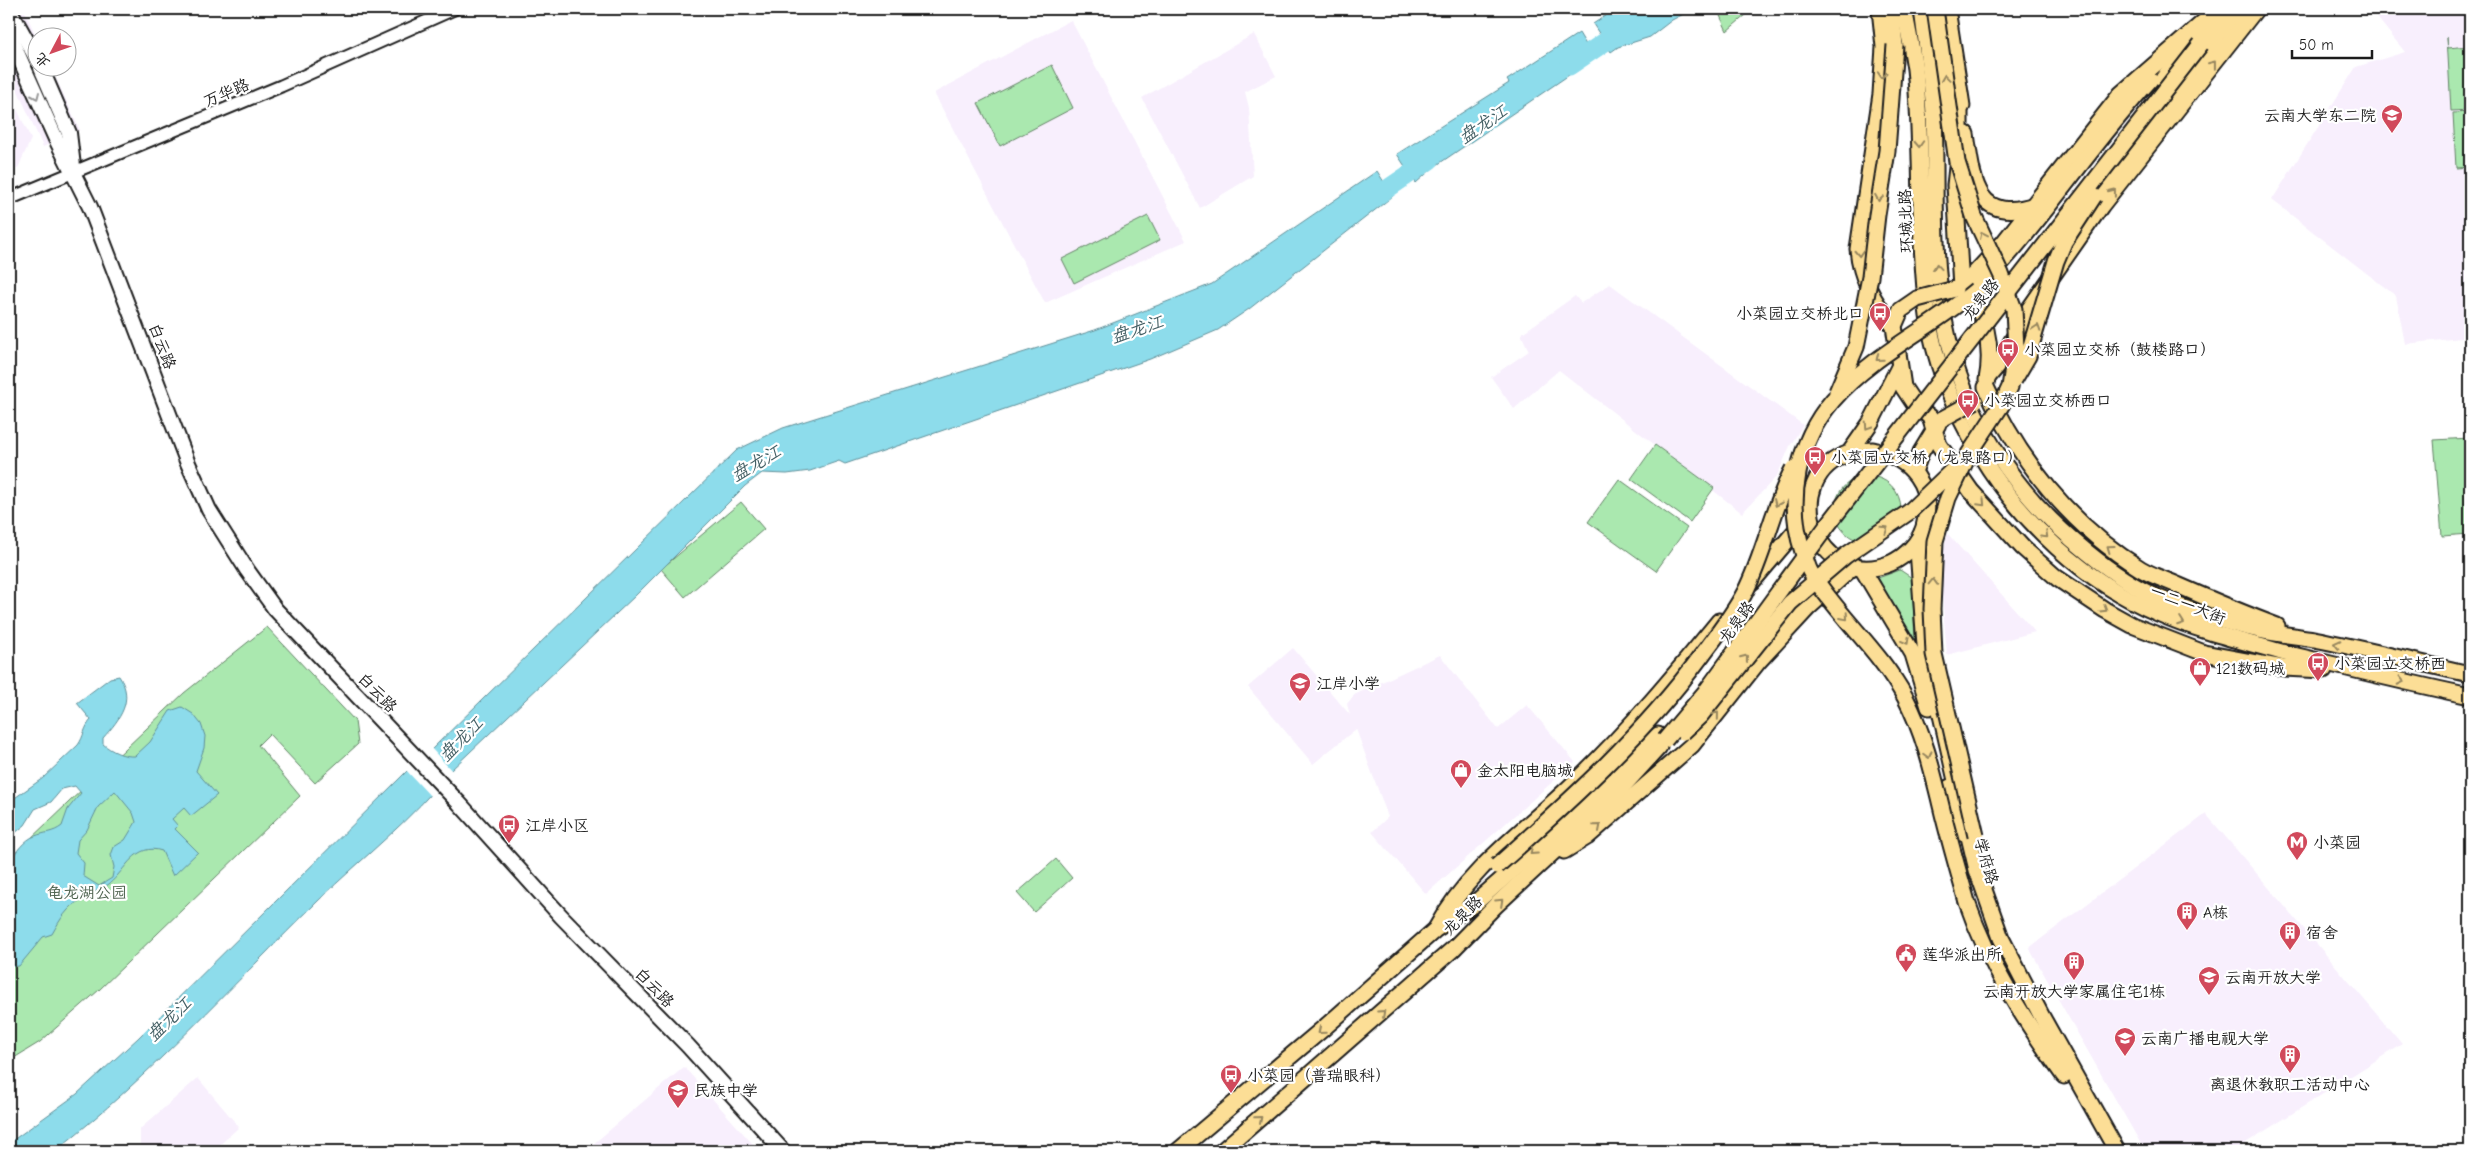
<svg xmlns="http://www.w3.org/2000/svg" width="2479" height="1160" viewBox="0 0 2479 1160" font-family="'Comic Neue','LXGW WenKai TC',sans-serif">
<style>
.built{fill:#f8effd}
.green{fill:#aae8af;stroke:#638266}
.water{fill:#8ddceb;stroke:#608f98;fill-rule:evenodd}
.pier{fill:#fff}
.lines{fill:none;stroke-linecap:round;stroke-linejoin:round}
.river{stroke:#8ddceb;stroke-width:19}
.tertiary-casing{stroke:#1c1c1c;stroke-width:15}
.secondary-casing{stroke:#1c1c1c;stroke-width:18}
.primary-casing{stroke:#1c1c1c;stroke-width:19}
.tertiary{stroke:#fff;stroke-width:11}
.secondary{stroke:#fff;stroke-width:14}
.primary{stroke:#fcde96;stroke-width:15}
.primary-bridge-casing{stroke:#1c1c1c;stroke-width:19;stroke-linecap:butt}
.primary-bridge{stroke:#fcde96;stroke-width:15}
.oneway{stroke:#97875f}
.oneway2{stroke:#999}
.labels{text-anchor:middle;stroke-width:4.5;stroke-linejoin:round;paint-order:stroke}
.street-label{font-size:16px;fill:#1c1c1c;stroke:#fff}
.poi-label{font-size:16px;fill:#1c1c1c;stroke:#fff;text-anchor:start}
.park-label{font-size:16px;fill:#4e634f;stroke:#fff}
.water-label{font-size:18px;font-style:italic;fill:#445f64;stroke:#fff}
</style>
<rect width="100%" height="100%" fill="#fff"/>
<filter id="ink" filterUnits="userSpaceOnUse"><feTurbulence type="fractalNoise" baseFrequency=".02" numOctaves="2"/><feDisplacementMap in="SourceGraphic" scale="10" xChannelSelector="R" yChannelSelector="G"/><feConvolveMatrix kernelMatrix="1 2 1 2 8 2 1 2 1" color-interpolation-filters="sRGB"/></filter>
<g filter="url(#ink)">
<g class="built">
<path d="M 9,9 L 24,9 L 37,38 L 38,68 L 51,68 L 80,130 L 43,147 L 9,71 Z"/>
<path d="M 2370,9 L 2470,9 L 2470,337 L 2405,344 L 2396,296 L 2272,200 L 2356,67 L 2405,52 Z"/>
<path d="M 1071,20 L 1186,241 L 1045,303 L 934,93 Z"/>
<path d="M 1254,34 L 1276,76 L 1245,92 L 1249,108 L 1253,176 L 1200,208 L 1142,98 Z"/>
<path d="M 9,92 L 31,139 L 18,168 L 9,172 Z"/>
<path d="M 1610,284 L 1803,425 L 1790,446 L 1777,476 L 1742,513 L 1559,370 L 1514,409 L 1491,377 L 1529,351 L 1521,334 L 1575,296 L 1581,303 Z"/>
<path d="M 1947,533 L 2035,632 L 1947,655 L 1940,570 Z"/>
<path d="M 1293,648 L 1350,715 L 1347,704 L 1354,695 L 1440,655 L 1498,729 L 1527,705 L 1575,762 L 1426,894 L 1372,832 L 1388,817 L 1356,729 L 1313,764 L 1248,687 Z"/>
<path d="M 2206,814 L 2402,1044 L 2233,1151 L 2145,1151 L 2029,948 Z"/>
<path d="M 684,1067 L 759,1151 L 585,1151 Z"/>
<path d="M 198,1078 L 239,1127 L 213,1151 L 140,1151 L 140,1129 Z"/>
</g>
<g class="green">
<path d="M 1717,9 L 1753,9 L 1727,31 Z"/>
<path d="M 2447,37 L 2448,48 L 2470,46 L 2470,110 L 2451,111 Z"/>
<path d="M 1052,65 L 1073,108 L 1000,146 L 978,103 Z"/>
<path d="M 2470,112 L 2470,167 L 2456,168 L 2453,113 Z"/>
<path d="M 1148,216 L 1160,240 L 1074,283 L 1062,259 Z"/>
<path d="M 2470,438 L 2470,534 L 2442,536 L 2434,440 Z"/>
<path d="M 1655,445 L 1714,488 L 1690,522 L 1631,479 Z"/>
<circle cx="1868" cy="509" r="33"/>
<path d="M 1619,479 L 1687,528 L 1656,571 L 1588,522 Z"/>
<path d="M 741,502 L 764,529 L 685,597 L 661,569 Z"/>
<path d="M 1900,570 L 1912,578 L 1915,642 L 1912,642 L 1878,578 Z"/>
<path d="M 267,627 L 355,721 L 358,744 L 315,783 L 269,734 L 258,745 L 300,796 L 99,990 L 40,1042 L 9,1061 L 9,859 L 184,693 Z"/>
<path d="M 1056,859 L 1072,878 L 1034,912 L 1017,893 Z"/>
</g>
<g class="water">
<path d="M 1615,9 L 1693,9 L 1672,20 L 1650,37 L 1618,47 L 1611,52 L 1593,24 Z"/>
<path d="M 1579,33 L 1594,58 L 1434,167 L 1416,183 L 1397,154 L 1509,83 L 1507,80 Z"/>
<path d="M 1377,171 L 1393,196 L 1249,309 L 1218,330 L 1150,359 L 845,464 L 839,461 L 810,471 L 787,474 L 762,473 L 745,486 L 635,596 L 451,770 C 413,819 363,857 319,900 C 232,985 151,1076 55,1151 L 9,1151 L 9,1143 L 77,1094 L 138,1038 L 407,771 L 432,749 L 737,450 L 783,428 L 1095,330 L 1212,284 Z"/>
<path d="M 119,676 C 135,700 120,719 103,738 L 103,744 C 111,751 124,757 135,756 L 150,742 L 170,711 L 182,707 L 193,714 L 201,724 L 205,736 L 204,748 L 196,771 L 217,795 L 191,816 L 184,808 L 172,819 L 178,826 L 175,829 L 198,852 L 173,876 L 162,851 C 135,842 126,870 109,884 C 101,890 91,893 82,899 C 67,907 60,920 52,934 L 43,937 L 19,966 L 9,967 L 9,862 C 15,853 25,839 35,836 C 45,832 53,833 62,826 L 68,809 L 81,793 L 75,786 L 62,789 L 51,802 L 35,809 L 25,825 L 9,838 L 9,802 L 43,778 L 78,745 C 84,737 84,727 91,720 L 77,703 L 110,678 ZM 115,791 L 133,813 L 136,822 L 125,840 L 114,847 L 111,855 L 114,867 L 112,878 L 99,886 L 83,876 L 84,863 L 76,853 L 78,840 L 87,830 L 98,807 Z"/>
</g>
<path class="pier" d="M 430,747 L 453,772 L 432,798 L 405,769 Z"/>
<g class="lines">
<g class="river">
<path d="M 1569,66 L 1654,9"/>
<path d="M 1368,202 L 1430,160"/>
</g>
<g class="tertiary-casing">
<path id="tertiary" d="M 9,199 L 281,86 L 454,9"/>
</g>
<g class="secondary-casing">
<g id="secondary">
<path d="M 9,9 L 38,61"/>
<path d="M 9,35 L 56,139 L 90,207 L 187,461 L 209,510 L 247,570 L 275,609 L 459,803 L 561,916 L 688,1046 L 783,1151"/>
<path d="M 41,68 L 69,133 L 73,166"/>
</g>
</g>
<g class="primary-casing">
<g id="primary">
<path d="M 1880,9 L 1884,47 L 1881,94 L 1858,249 C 1861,279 1873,303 1894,326"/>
<path d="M 1891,9 L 1895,45"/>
<path d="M 1904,9 C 1908,29 1912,49 1915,69 C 1924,151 1917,234 1928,316 C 1935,365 1955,412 1980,454 C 2021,522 2085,582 2158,613 C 2199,631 2242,641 2285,653 C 2347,668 2408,683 2470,696"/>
<path d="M 1922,9 C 1926,43 1932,79 1934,113 C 1937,184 1931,254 1945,324 C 1963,416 2014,494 2087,552 C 2109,570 2133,587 2159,598 C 2191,612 2225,622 2259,630 C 2277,634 2296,636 2314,639 C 2366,649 2418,663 2470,674"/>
<path d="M 1947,9 L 1962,106"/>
<path d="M 2201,44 L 2228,9"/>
<path d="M 2163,79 L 2214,9"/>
<path d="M 1960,98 L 1960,141 L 1955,185 L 1961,288 C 1987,308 1993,349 1987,380"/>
<path d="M 1966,134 C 1973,180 1975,224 2035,205"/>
<path d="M 2094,196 L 2242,9"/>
<path d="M 1955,289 L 1961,288 L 2004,242 L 2121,94 L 2206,20"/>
<path d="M 1976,290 C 2040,225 2089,147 2150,80"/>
<path d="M 1901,310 L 1894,326 L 1903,387 L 1915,405 L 1930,417 L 1939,445 L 1971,491 L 2023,548 L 2057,578 L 2105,610 L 2132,625 L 2204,653 L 2284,668 L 2324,670"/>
<path d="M 1988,377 L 1999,364 L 2030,308 L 2101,206 L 2256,9"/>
<path d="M 1986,387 C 2018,460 2072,527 2141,569 C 2153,576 2169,581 2182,587 C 2214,601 2245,614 2277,626"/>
<path d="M 1873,450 C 1911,458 1935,487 1924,527 C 1919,543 1906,556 1891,563 C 1816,594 1775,477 1850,453 C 1857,450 1865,451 1873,450 Z"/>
<path d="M 1850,452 L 1871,422 L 1899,367"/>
<path d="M 1914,472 L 1921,452 L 1938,424"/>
<path d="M 1922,533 L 1918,550 L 1925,645 L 1960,798"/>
<path d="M 1863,570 L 1913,654 L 1929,707"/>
<path d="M 1752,582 L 1809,515"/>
<path d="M 1950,787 L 1961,833"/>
<path d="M 1965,820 L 1977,870 L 2001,938 L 2042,1017 L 2117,1151"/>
<path d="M 1564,851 L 1587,837 L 1692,745 L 1758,662 L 1808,608 L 1854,566"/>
<path d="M 1967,902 C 1989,966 2025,1021 2064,1076"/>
<path d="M 1437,927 C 1469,867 1531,826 1578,779 C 1629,730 1674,676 1719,621"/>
<path d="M 1178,1151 L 1325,1027 L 1436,929 L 1474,904 L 1592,800 L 1658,735"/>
<path d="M 1222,1151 L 1453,949 L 1495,906 L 1616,794 L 1659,747"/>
</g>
</g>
<use href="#tertiary" class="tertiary"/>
<use href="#secondary" class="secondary"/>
<use href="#primary" class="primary"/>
<g class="primary-bridge-casing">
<g id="primary-bridge">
<path d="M 1935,9 L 1957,162 L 1974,216 L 2001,274 L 2014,309 L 2016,349 L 2010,387 L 2002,404 L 1969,454 L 1948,498 L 1935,541 L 1932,609 L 1934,654 L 1976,836"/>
<path d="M 1901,310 L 1917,299 L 1955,289"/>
<path d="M 2014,380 L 2028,356 L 2056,261 L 2064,242 L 2094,196"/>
<path d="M 1837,392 L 1856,347 L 1870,277 L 1877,215 L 1887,151 L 1895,45"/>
<path d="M 1942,419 L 1975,401"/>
<path d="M 1683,732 L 1700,716 L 1790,603 L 1845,556 L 1909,512 L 1959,464"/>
<path d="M 1665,740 L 1707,690 L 1827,526 L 2201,44"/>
<path d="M 1497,866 C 1571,800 1643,735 1702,655 C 1717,635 1733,615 1745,592 C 1765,553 1772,509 1793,469"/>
<path d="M 1967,902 C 1959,874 1951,846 1944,818 C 1934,777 1925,735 1905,697 C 1880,651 1839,617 1811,573 C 1807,567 1806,559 1803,552 C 1786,501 1797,442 1833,400 C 1873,354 1930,329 1976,290"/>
</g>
</g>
<use href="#primary-bridge" class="primary-bridge"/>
</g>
<defs><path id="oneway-chevron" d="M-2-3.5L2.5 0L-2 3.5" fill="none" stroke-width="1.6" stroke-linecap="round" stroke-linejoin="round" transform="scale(1.25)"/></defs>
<g class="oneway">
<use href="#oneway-chevron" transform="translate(2213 64) rotate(-52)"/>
<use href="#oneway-chevron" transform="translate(1882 75) rotate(94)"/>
<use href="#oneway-chevron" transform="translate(1945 78) rotate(-98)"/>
<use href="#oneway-chevron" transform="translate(1919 144) rotate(87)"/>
<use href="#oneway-chevron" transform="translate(2113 192) rotate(-52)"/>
<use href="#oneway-chevron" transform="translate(1879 198) rotate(99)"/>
<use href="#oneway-chevron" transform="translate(1983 235) rotate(-115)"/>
<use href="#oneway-chevron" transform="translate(1859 253) rotate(87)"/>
<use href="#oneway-chevron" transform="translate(1937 267) rotate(-95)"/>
<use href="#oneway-chevron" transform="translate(2037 328) rotate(-72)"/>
<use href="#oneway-chevron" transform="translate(1879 358) rotate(141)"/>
<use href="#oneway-chevron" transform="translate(1868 426) rotate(123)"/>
<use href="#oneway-chevron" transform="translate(1777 503) rotate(114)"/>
<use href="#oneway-chevron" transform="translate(1982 503) rotate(47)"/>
<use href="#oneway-chevron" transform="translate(1885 529) rotate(-35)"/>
<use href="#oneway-chevron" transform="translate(2045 535) rotate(44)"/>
<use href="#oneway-chevron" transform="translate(2110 548) rotate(-144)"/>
<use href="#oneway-chevron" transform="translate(1933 582) rotate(-88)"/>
<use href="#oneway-chevron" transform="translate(2104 609) rotate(32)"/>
<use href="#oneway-chevron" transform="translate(1845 617) rotate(49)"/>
<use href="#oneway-chevron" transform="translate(2181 622) rotate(20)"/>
<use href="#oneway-chevron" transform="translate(1906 641) rotate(61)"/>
<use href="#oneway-chevron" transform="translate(2337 644) rotate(-167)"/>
<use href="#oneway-chevron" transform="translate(1745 658) rotate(-52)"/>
<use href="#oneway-chevron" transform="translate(2401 681) rotate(12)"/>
<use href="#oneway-chevron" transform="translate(1716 715) rotate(-51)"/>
<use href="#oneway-chevron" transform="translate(1928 755) rotate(74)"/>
<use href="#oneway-chevron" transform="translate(1598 827) rotate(-41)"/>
<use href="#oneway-chevron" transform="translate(1533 852) rotate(138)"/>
<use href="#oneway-chevron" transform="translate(1500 902) rotate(-43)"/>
<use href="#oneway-chevron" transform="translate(1382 1013) rotate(-42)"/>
<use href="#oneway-chevron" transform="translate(1321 1031) rotate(140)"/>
<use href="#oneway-chevron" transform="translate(1259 1119) rotate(-41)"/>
</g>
<use class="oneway2" href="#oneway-chevron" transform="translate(36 96) rotate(66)"/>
</g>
<defs>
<g id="university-pin" transform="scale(1.125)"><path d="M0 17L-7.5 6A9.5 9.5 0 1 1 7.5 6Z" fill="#d1495b" stroke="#fff"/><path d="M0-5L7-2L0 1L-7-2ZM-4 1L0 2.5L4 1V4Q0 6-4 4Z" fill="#fff"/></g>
<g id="bus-pin" transform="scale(1.125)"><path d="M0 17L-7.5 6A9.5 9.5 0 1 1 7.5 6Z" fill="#d1495b" stroke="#fff"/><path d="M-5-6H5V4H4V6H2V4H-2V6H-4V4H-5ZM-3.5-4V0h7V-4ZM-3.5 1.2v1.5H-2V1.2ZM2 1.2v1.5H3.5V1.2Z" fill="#fff"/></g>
<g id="shop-pin" transform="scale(1.125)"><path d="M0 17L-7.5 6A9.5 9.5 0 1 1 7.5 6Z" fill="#d1495b" stroke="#fff"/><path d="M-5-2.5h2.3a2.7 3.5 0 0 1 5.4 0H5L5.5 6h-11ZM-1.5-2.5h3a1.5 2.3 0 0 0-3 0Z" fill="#fff"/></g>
<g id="school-pin" transform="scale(1.125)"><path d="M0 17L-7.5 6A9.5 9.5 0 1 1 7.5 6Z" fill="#d1495b" stroke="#fff"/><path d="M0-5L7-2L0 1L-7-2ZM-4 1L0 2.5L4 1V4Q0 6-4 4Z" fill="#fff"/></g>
<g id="metro-pin" transform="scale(1.125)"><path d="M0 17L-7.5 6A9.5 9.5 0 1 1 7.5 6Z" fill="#d1495b" stroke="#fff"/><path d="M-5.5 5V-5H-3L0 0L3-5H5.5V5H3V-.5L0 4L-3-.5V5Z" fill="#fff"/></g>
<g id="building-pin" transform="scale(1.125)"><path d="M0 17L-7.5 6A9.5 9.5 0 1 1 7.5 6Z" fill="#d1495b" stroke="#fff"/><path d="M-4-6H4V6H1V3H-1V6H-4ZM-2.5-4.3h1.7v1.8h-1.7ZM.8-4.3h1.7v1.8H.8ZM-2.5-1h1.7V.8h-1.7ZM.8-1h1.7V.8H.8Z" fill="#fff"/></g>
<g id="civic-pin" transform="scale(1.125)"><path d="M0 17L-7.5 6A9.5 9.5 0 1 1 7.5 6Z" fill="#d1495b" stroke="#fff"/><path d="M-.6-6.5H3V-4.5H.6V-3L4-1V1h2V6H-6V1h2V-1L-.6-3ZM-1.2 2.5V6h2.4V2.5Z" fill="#fff"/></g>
</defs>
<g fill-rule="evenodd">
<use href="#university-pin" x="2392" y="115"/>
<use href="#bus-pin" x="1880" y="313"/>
<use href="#bus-pin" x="2008" y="349"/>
<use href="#bus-pin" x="1968" y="400"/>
<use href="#bus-pin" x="1815" y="457"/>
<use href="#bus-pin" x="2318" y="663"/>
<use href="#shop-pin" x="2200" y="668"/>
<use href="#school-pin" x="1300" y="683"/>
<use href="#shop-pin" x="1461" y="770"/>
<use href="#bus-pin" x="509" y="825"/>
<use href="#metro-pin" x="2297" y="842"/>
<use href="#building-pin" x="2187" y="912"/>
<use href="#building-pin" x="2290" y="932"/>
<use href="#civic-pin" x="1906" y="954"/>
<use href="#building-pin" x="2074" y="962"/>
<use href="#university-pin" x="2209" y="977"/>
<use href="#university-pin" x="2125" y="1038"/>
<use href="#building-pin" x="2290" y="1055"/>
<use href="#bus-pin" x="1231" y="1075"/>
<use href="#school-pin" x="678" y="1090"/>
</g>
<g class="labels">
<g class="street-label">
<text transform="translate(226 92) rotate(-23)" y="6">万华路</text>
<text transform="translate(1905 221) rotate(-92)" y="6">环城北路</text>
<text transform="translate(1980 299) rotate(-52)" y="6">龙泉路</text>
<text transform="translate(163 346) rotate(69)" y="6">白云路</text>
<text transform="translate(2188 604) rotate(22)" y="6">一二一大街</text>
<text transform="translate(1736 622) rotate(-54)" y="6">龙泉路</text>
<text transform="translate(378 692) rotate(46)" y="6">白云路</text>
<text transform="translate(1987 861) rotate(74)" y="6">学府路</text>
<text transform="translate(1462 915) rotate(-45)" y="6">龙泉路</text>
<text transform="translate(655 987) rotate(46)" y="6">白云路</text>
</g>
<g class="poi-label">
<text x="2376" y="121" text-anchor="end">云南大学东二院</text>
<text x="1864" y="319" text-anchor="end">小菜园立交桥北口</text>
<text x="2024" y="355">小菜园立交桥（鼓楼路口）</text>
<text x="1984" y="406">小菜园立交桥西口</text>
<text x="1831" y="463">小菜园立交桥（龙泉路口）</text>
<text x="2334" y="669">小菜园立交桥西</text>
<text x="2216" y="674">121数码城</text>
<text x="1316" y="689">江岸小学</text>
<text x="1477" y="776">金太阳电脑城</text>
<text x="525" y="831">江岸小区</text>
<text x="2313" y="848">小菜园</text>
<text x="2203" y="918">A栋</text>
<text x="2306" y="938">宿舍</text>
<text x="1922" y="960">莲华派出所</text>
<text x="2225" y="983">云南开放大学</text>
<text x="2074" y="997" text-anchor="middle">云南开放大学家属住宅1栋</text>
<text x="2141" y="1044">云南广播电视大学</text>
<text x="1247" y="1081">小菜园（普瑞眼科）</text>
<text x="2290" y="1090" text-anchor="middle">离退休教职工活动中心</text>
<text x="694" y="1096">民族中学</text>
</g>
<g class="park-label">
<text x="87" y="898">龟龙湖公园</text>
</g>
<g class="water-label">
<text transform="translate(1483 124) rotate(-34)" y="6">盘龙江</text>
<text transform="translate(1137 329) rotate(-18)" y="6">盘龙江</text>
<text transform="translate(756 463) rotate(-30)" y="6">盘龙江</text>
<text transform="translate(461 739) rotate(-45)" y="6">盘龙江</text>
<text transform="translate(169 1019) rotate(-44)" y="6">盘龙江</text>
</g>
</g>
<rect width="2479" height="1160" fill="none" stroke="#fff" stroke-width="30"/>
<rect x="15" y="15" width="2449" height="1130" fill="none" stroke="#1c1c1c" stroke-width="2" filter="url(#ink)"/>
<g transform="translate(52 52) rotate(229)"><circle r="24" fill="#ffffff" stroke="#a4a4a4"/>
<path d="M0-4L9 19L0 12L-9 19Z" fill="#d1495b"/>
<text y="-8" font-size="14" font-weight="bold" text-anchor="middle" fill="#1c1c1c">北</text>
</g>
<path d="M2292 50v8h80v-8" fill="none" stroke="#1c1c1c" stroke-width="2.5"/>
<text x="2299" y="50" font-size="15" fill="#1c1c1c" stroke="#ffffff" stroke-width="4" paint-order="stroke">50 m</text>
</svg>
